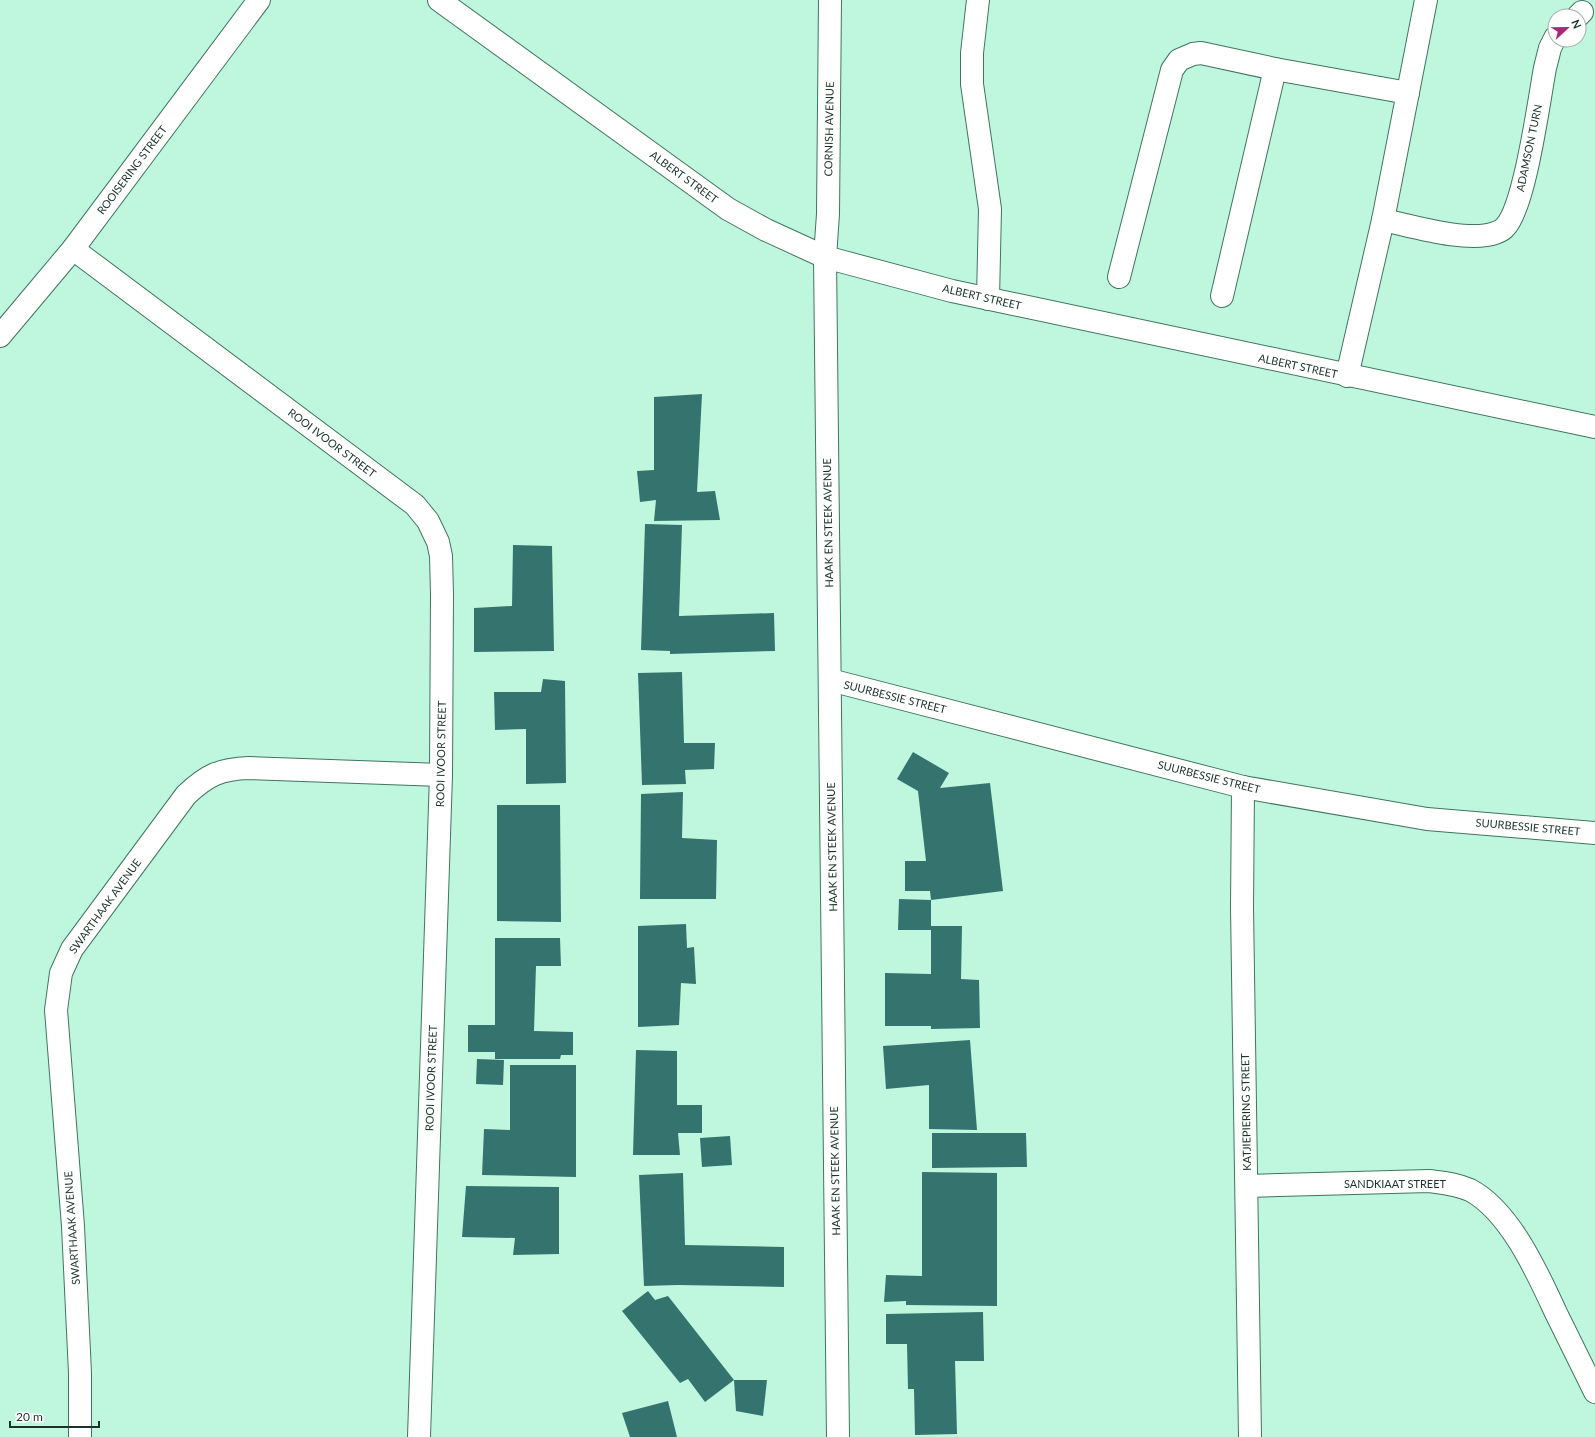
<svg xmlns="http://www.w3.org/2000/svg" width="1595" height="1437" viewBox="0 0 1595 1437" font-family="Lato,sans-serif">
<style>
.building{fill:#35746e}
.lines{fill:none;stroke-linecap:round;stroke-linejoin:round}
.minor-casing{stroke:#407560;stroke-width:24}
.minor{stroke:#fff;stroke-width:22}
.labels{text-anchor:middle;stroke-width:4;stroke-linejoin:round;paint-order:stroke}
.street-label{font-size:11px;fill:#1c3329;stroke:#fff}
</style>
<rect width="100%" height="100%" fill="#bef7de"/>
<g class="building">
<path d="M 702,394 L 697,492 L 715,491 L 720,520 L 654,521 L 656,500 L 640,502 L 637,471 L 654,470 L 654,397 Z"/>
<path d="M 645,524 L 682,525 L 679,616 L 774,613 L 775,651 L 670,654 L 670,651 L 641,650 Z"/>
<path d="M 513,545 L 552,546 L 554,651 L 474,652 L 474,608 L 512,606 Z"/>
<path d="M 682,672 L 684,743 L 715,743 L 714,769 L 685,770 L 686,784 L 642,785 L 638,673 Z"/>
<path d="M 543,679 L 565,681 L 566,783 L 526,784 L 526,729 L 495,730 L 494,692 L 541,692 Z"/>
<path d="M 913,752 L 949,773 L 940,788 L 990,783 L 1003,891 L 931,900 L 930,891 L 905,891 L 905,861 L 926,861 L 918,791 L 897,779 Z"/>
<path d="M 683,792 L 682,838 L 717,840 L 716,899 L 640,899 L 641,794 Z"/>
<path d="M 497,805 L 560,805 L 561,922 L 497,921 Z"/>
<path d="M 899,899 L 931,900 L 931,926 L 962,926 L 961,979 L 979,980 L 980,1028 L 931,1029 L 931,1026 L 885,1026 L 885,973 L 931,974 L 931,930 L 898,930 Z"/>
<path d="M 686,924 L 687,948 L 694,947 L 696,984 L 681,983 L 679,1025 L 638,1027 L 638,926 Z"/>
<path d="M 495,938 L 560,938 L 561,966 L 536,966 L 534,1031 L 573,1032 L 573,1055 L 561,1055 L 560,1059 L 495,1059 L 495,1052 L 468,1052 L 468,1025 L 495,1025 Z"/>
<path d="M 970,1040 L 977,1130 L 929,1129 L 929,1085 L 886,1089 L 883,1046 Z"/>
<path d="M 636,1050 L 677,1051 L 677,1105 L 702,1105 L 702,1133 L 678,1133 L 680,1155 L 633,1155 Z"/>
<path d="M 477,1059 L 504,1060 L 503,1085 L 476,1084 Z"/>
<path d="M 510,1065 L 576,1065 L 576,1177 L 482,1175 L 484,1129 L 510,1130 Z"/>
<path d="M 932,1133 L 1026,1133 L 1027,1167 L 932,1168 Z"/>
<path d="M 730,1136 L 732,1165 L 702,1167 L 700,1138 Z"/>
<path d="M 922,1172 L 997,1173 L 997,1306 L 906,1305 L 906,1301 L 884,1302 L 886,1275 L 922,1276 Z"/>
<path d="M 683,1173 L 685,1245 L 784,1247 L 784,1287 L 678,1285 L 644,1286 L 639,1175 Z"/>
<path d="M 466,1186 L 559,1187 L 559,1254 L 513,1255 L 515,1238 L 462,1237 Z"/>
<path d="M 648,1291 L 655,1300 L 668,1296 L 734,1380 L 705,1402 L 688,1379 L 680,1383 L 622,1311 Z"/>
<path d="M 983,1312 L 984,1361 L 955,1361 L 957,1434 L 915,1435 L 914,1389 L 908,1389 L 907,1344 L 886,1344 L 886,1314 Z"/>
<path d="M 734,1380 L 767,1380 L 763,1416 L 736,1411 Z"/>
<path d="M 668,1401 L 677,1437 L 630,1437 L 622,1413 Z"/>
</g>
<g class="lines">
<g class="minor-casing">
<g id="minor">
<path d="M 439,0 L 728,209 L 766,230 L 825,257 L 952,291 L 1595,427"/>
<path d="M 830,0 L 828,214 L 825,257 L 838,1437"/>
<path d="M 978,0 L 972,53 L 972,84 L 990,209 L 988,299"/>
<path d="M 1578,16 L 1582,12"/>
<path d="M 1383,220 C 1412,226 1468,243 1495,233 C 1498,232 1503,230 1505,227 C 1525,207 1539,100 1545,68 L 1550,48 L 1555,38"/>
<path d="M 73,249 L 415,505 L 428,521 L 438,542 L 441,556 L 442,594 L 441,775 L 419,1437"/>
<path d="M 1119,277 L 1172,70 L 1179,60 L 1193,54 L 1201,53 L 1275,69 L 1408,93"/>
<path d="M 1222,296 L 1275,69"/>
<path d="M 0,336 L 73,249 L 259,0"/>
<path d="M 1347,376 L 1383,220 L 1426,0"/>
<path d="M 830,680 L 1243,787 L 1427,819 L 1595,833"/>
<path d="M 1243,787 L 1242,907 L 1250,1437"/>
<path d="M 1247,1186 L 1429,1181 C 1444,1183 1457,1184 1470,1190 C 1510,1211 1538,1274 1556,1313 C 1569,1339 1582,1366 1595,1392"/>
<path d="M 80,1437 L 80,1373 L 73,1226 L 56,1010 L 61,973 L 72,949 L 186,795 C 207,775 220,769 249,768 L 441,775"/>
</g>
</g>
<use href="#minor" class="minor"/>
</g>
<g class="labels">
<g class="street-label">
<text transform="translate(829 129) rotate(-89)" y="4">CORNISH AVENUE</text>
<text transform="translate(1529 148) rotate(-78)" y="4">ADAMSON TURN</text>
<text transform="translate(132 170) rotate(-53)" y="4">ROOISERING STREET</text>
<text transform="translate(684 177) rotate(36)" y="4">ALBERT STREET</text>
<text transform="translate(982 297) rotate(13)" y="4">ALBERT STREET</text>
<text transform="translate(1298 366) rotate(12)" y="4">ALBERT STREET</text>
<text transform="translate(332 443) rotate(37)" y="4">ROOI IVOOR STREET</text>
<text transform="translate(828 523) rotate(-91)" y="4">HAAK EN STEEK AVENUE</text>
<text transform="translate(895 697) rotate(14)" y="4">SUURBESSIE STREET</text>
<text transform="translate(441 754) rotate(-89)" y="4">ROOI IVOOR STREET</text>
<text transform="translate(1209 777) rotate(14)" y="4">SUURBESSIE STREET</text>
<text transform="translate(1528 827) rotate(5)" y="4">SUURBESSIE STREET</text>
<text transform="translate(832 847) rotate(-91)" y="4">HAAK EN STEEK AVENUE</text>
<text transform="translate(105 906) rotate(-54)" y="4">SWARTHAAK AVENUE</text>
<text transform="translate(431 1078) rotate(-88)" y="4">ROOI IVOOR STREET</text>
<text transform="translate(1246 1112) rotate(-91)" y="4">KATJIEPIERING STREET</text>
<text transform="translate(835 1171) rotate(-91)" y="4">HAAK EN STEEK AVENUE</text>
<text x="1395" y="1188">SANDKIAAT STREET</text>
<text transform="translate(72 1228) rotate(-94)" y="4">SWARTHAAK AVENUE</text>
</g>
</g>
<g transform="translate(1567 28) rotate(68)"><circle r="19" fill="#ffffff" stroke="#a4ada9"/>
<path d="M0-3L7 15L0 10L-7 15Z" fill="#a72879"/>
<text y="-6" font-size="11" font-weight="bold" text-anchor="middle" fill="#1c3329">N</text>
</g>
<path d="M10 1421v6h89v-6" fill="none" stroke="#1c3329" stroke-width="2"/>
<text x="16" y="1421" font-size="12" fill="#1c3329" stroke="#ffffff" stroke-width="3" paint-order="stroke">20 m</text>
</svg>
